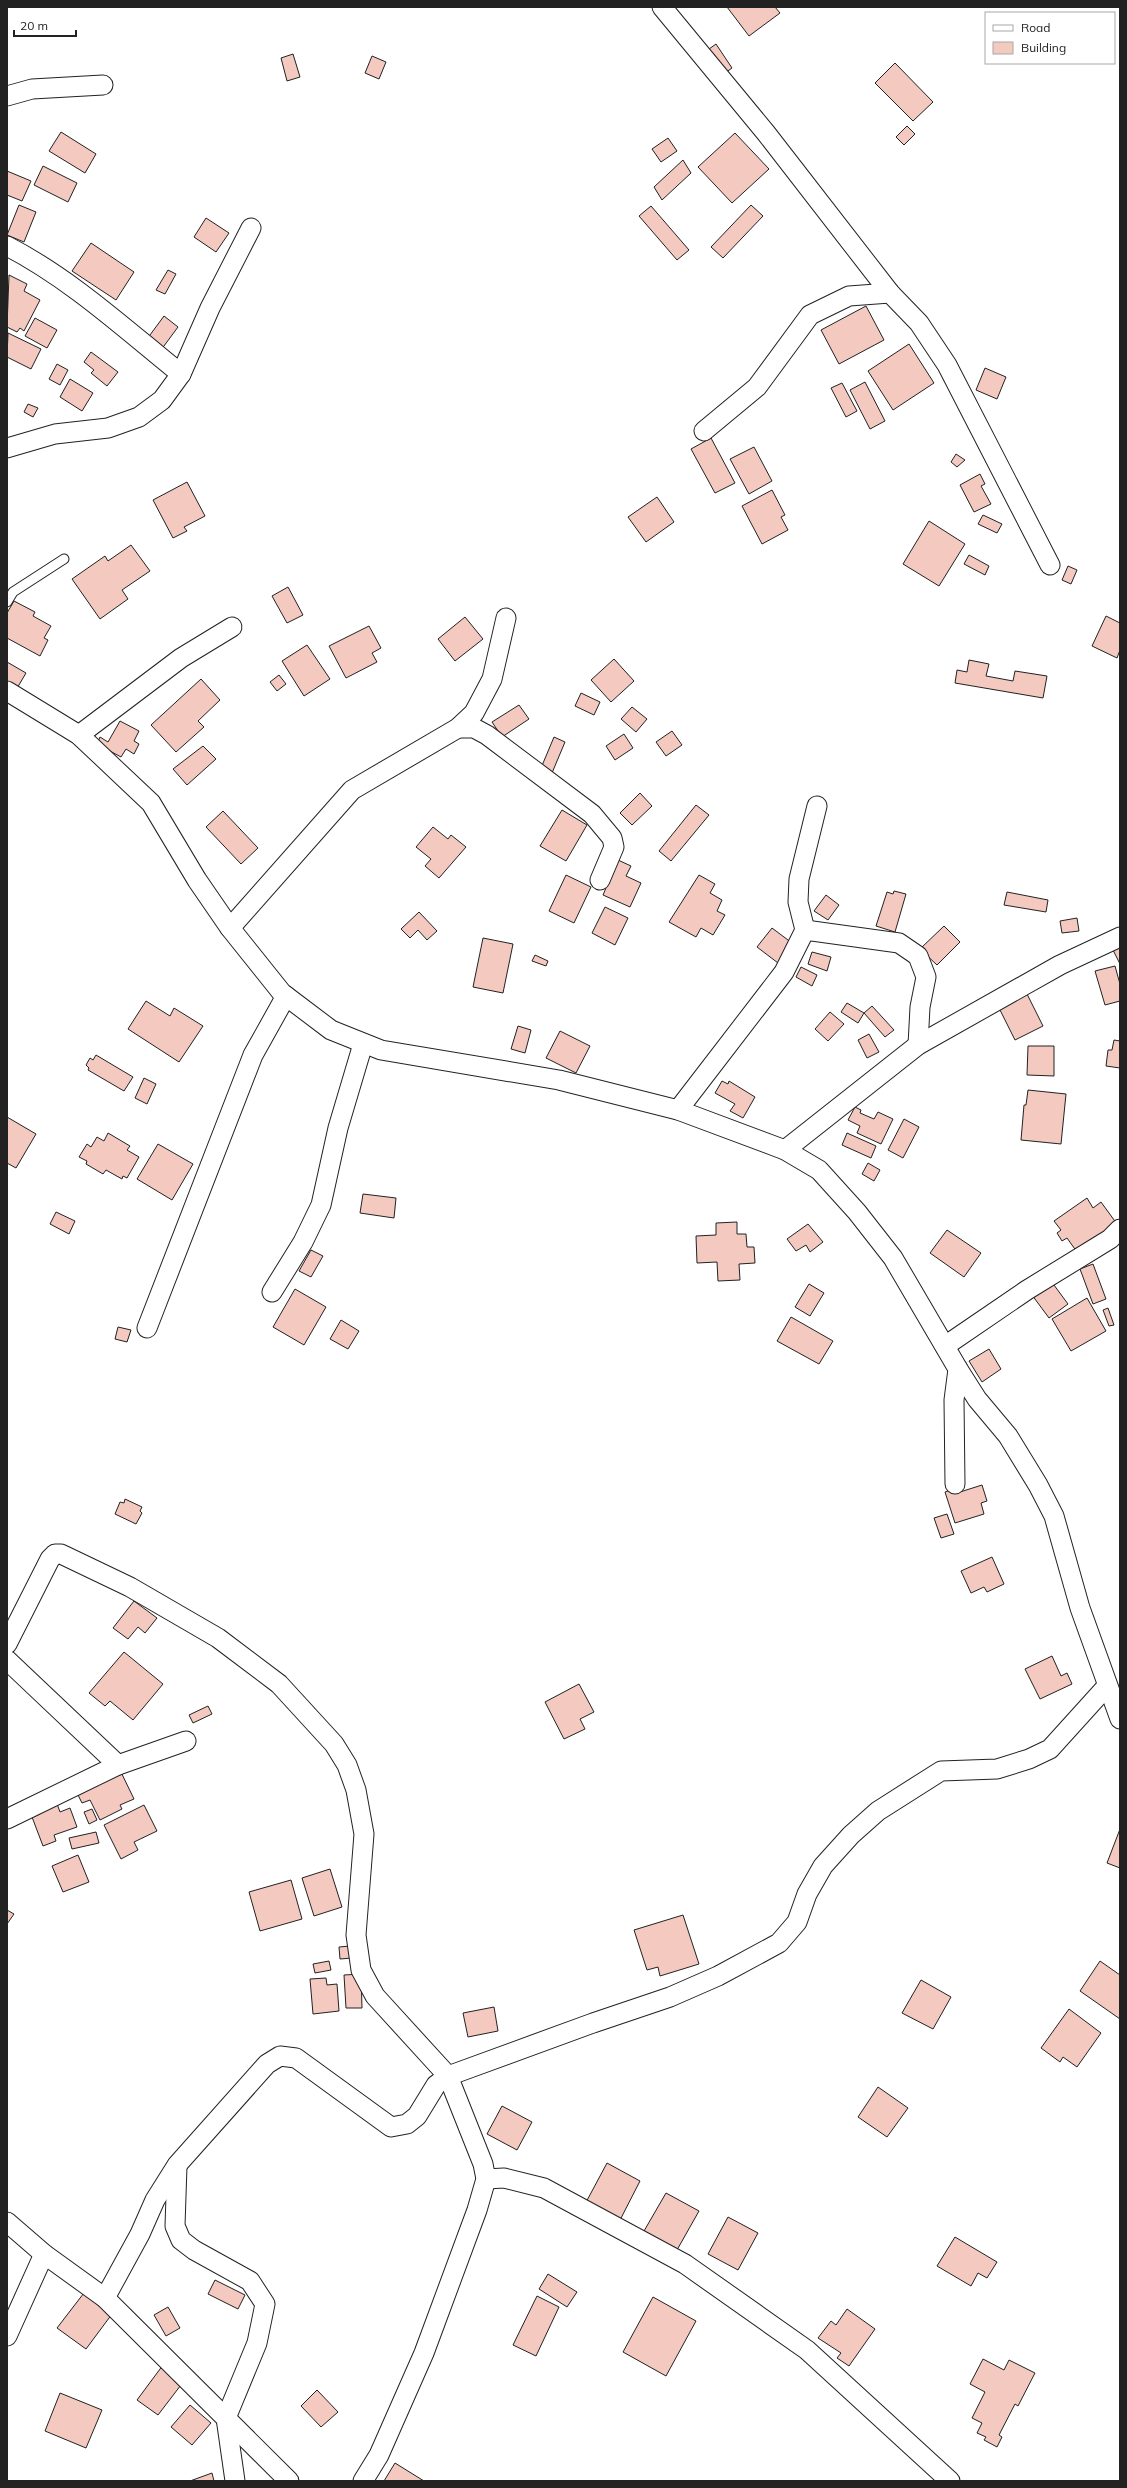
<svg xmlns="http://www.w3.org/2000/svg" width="1127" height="2488" viewBox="0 0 1127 2488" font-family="Mulish,sans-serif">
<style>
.building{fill:#f3c9c0;stroke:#222}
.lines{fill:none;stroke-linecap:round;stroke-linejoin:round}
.service-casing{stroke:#222;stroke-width:11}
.minor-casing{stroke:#222;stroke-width:21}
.service{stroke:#fff;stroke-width:9}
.minor{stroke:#fff;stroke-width:19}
</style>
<rect width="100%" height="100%" fill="#fff"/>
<g class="building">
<path d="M 727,7 L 775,7 L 780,13 L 749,36 Z"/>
<path d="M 716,44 L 732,68 L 725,73 L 709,49 Z"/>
<path d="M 293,54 L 300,77 L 287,81 L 281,58 Z"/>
<path d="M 372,56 L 386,62 L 379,79 L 365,73 Z"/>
<path d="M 895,63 L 933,102 L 913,121 L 875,83 Z"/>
<path d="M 907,126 L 915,134 L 904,145 L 896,137 Z"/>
<path d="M 61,132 L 96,154 L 85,173 L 49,151 Z"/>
<path d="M 735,133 L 769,169 L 732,203 L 698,167 Z"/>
<path d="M 668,138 L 677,151 L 661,162 L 652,149 Z"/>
<path d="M 683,160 L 691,173 L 662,200 L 654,187 Z"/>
<path d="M 43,166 L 77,183 L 68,202 L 34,185 Z"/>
<path d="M 7,171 L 31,181 L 22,201 L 7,195 Z"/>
<path d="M 19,205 L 36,212 L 24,242 L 7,235 Z"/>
<path d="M 751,205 L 763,216 L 723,258 L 711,247 Z"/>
<path d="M 651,206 L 689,250 L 677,260 L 639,216 Z"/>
<path d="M 206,218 L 229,233 L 216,252 L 194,237 Z"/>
<path d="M 91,243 L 134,272 L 116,300 L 72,271 Z"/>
<path d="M 168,270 L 176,274 L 165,294 L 156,290 Z"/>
<path d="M 9,275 L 27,284 L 24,291 L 40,300 L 24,331 L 20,328 L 17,332 L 7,327 Z"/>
<path d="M 866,306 L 884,340 L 839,364 L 821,330 Z"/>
<path d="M 164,316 L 178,327 L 161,350 L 147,339 Z"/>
<path d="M 35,318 L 57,330 L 47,348 L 25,336 Z"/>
<path d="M 8,333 L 41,349 L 31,369 L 7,357 Z"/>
<path d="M 909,344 L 934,383 L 893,410 L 868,371 Z"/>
<path d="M 91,352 L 118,372 L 107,386 L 91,373 L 94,370 L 84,362 Z"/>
<path d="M 57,364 L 68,370 L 60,385 L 49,379 Z"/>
<path d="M 985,368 L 1006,377 L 997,399 L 976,390 Z"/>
<path d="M 70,379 L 93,393 L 82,411 L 60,397 Z"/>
<path d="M 865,382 L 885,421 L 870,429 L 850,390 Z"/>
<path d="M 842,383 L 857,411 L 846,417 L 831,388 Z"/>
<path d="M 28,404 L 38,408 L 33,417 L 24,412 Z"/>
<path d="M 711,438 L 735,483 L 715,493 L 691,449 Z"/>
<path d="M 754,447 L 772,481 L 749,494 L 730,459 Z"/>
<path d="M 956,454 L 965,460 L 957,467 L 951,462 Z"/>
<path d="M 980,474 L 985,484 L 981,486 L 991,504 L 974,512 L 960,485 Z"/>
<path d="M 187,482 L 205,516 L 184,527 L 187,531 L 173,538 L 153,500 Z"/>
<path d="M 772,490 L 785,515 L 781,517 L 788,530 L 762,544 L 742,506 Z"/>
<path d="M 657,497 L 674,522 L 646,542 L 628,517 Z"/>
<path d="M 983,515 L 1002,524 L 997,533 L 978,524 Z"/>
<path d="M 929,521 L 965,544 L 939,586 L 903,564 Z"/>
<path d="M 131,545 L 150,571 L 122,590 L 128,599 L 100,619 L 72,579 L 105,556 L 108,561 Z"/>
<path d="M 969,555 L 989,566 L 985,575 L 964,564 Z"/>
<path d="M 1068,566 L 1077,570 L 1071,584 L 1062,580 Z"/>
<path d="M 288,587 L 303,615 L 287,623 L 272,596 Z"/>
<path d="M 14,601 L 35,612 L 33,616 L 51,626 L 44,638 L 48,640 L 40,656 L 7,638 L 7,613 Z"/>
<path d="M 1106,616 L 1120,623 L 1120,650 L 1117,658 L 1092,646 Z"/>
<path d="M 465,617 L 483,639 L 455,661 L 438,639 Z"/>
<path d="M 369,626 L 381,648 L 372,653 L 377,662 L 346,678 L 329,646 Z"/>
<path d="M 307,645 L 330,679 L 304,696 L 282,661 Z"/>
<path d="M 614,659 L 634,681 L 611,702 L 591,680 Z"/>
<path d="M 969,660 L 989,664 L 986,676 L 1013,681 L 1015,671 L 1047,676 L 1043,698 L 955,683 L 957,670 L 967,672 Z"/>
<path d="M 7,662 L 26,673 L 16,690 L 7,684 Z"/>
<path d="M 279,675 L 286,684 L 277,691 L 270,682 Z"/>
<path d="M 201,679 L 220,700 L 198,721 L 204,727 L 176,752 L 151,725 Z"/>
<path d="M 581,693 L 600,702 L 594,715 L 575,706 Z"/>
<path d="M 519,705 L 529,719 L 502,737 L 492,722 Z"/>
<path d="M 632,707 L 647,719 L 636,732 L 621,719 Z"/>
<path d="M 120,721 L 139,731 L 134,741 L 139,744 L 134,754 L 126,749 L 121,757 L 97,744 L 100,737 L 108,742 Z"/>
<path d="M 672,731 L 682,745 L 666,756 L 656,742 Z"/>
<path d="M 624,734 L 633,748 L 615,760 L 606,746 Z"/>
<path d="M 554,737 L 565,742 L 552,773 L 541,768 Z"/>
<path d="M 203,746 L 216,759 L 187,785 L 173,769 Z"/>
<path d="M 640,793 L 652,806 L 632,825 L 620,813 Z"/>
<path d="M 696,805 L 709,815 L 671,861 L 659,851 Z"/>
<path d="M 562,810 L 587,825 L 566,861 L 540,846 Z"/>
<path d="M 223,811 L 258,848 L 241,864 L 206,827 Z"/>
<path d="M 433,827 L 448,839 L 451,835 L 466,847 L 439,878 L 425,866 L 431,859 L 416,847 Z"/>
<path d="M 618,860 L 631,866 L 626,876 L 641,883 L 630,907 L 603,895 Z"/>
<path d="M 566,875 L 591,887 L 574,923 L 549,911 Z"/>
<path d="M 699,875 L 715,884 L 710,893 L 722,900 L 717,911 L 725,915 L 713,935 L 701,928 L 696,937 L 669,922 Z"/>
<path d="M 894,891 L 906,894 L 895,932 L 876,926 L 887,892 L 893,894 Z"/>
<path d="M 1007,892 L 1048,900 L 1046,912 L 1004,905 Z"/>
<path d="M 826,895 L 839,905 L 828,920 L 814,911 Z"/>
<path d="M 605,907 L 628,918 L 615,945 L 592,933 Z"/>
<path d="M 419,912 L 437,931 L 427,940 L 418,930 L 410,938 L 401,929 Z"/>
<path d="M 1077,918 L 1079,931 L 1062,933 L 1060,921 Z"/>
<path d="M 944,926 L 960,942 L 937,965 L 920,949 Z"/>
<path d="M 772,928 L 792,943 L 778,963 L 757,947 Z"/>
<path d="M 483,938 L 513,944 L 503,993 L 473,987 Z"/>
<path d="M 1120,944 L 1120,964 L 1112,948 Z"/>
<path d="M 812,952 L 831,957 L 827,971 L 808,964 Z"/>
<path d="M 535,955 L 548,961 L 546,966 L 532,961 Z"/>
<path d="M 1115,966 L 1120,984 L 1120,1001 L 1105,1005 L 1095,971 Z"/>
<path d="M 801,967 L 817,975 L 812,986 L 796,977 Z"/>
<path d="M 1026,992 L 1043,1026 L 1015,1040 L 998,1006 Z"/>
<path d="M 146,1001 L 170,1016 L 174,1008 L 203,1026 L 179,1062 L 128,1029 Z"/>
<path d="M 847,1003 L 864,1013 L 858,1023 L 841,1012 Z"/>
<path d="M 872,1006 L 894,1030 L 885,1037 L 864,1013 Z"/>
<path d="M 830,1012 L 844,1024 L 828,1041 L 815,1029 Z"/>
<path d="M 518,1026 L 531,1030 L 525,1053 L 511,1049 Z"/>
<path d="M 560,1031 L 590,1046 L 576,1073 L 546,1058 Z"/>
<path d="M 869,1034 L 879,1052 L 867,1058 L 858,1040 Z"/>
<path d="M 1114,1040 L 1120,1041 L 1120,1068 L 1106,1066 L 1108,1050 L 1112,1050 Z"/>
<path d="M 1028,1046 L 1054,1046 L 1054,1076 L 1027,1075 Z"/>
<path d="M 96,1055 L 133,1077 L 124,1091 L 88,1070 L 89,1068 L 86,1065 L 90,1058 L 93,1060 Z"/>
<path d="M 144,1078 L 156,1084 L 147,1104 L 135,1098 Z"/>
<path d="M 722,1081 L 728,1084 L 729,1081 L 755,1097 L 743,1118 L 730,1111 L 735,1104 L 715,1093 Z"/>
<path d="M 1028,1090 L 1066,1094 L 1061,1144 L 1021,1140 L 1024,1105 L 1026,1105 Z"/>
<path d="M 855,1107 L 861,1110 L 860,1113 L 874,1119 L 878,1112 L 893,1119 L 881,1144 L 857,1133 L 860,1126 L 848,1120 Z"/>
<path d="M 7,1117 L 36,1134 L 16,1168 L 7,1163 Z"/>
<path d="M 904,1119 L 919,1127 L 903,1158 L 888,1150 Z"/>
<path d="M 108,1133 L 130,1146 L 127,1150 L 139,1157 L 127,1178 L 123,1176 L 122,1179 L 106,1170 L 103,1174 L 86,1164 L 87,1161 L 79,1157 L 87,1144 L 91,1147 L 97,1137 L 104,1141 Z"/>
<path d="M 847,1133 L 876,1146 L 871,1158 L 842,1145 Z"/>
<path d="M 158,1144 L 193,1164 L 172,1200 L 137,1179 Z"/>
<path d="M 868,1163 L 880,1170 L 874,1181 L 862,1174 Z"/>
<path d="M 363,1194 L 396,1198 L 394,1218 L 360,1213 Z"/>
<path d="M 1087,1198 L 1093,1208 L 1101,1202 L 1117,1224 L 1077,1252 L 1067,1238 L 1062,1241 L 1057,1233 L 1061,1230 L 1054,1221 Z"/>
<path d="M 56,1212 L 75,1221 L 69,1234 L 50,1224 Z"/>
<path d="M 737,1222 L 737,1234 L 746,1234 L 747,1247 L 754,1247 L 755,1263 L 739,1264 L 740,1280 L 718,1281 L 717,1262 L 697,1263 L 696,1236 L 716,1235 L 716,1223 Z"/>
<path d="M 808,1224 L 823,1242 L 810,1252 L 806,1245 L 796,1251 L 787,1239 Z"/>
<path d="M 947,1230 L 981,1253 L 964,1277 L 930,1253 Z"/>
<path d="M 311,1250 L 323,1256 L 311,1277 L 299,1271 Z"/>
<path d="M 1093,1264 L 1106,1299 L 1093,1304 L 1080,1269 Z"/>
<path d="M 1051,1281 L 1068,1304 L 1049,1318 L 1032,1295 Z"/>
<path d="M 809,1284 L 824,1293 L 810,1316 L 795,1307 Z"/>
<path d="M 295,1289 L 326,1307 L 304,1345 L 273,1327 Z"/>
<path d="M 1087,1298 L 1106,1331 L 1071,1351 L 1052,1319 Z"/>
<path d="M 1108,1308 L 1114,1325 L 1109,1326 L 1103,1310 Z"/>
<path d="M 791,1317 L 833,1341 L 819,1364 L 777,1341 Z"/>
<path d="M 341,1320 L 359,1331 L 348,1349 L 330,1339 Z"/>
<path d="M 118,1327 L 131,1330 L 127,1342 L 115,1339 Z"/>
<path d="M 989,1349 L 1001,1369 L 982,1382 L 969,1361 Z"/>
<path d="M 982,1485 L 987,1501 L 981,1503 L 984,1514 L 955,1523 L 945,1492 L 958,1487 L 960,1492 Z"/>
<path d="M 125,1499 L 142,1507 L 140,1511 L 142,1513 L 136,1524 L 115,1514 L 120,1502 L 124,1503 Z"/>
<path d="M 947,1514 L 954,1534 L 941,1538 L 934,1518 Z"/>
<path d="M 992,1557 L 1004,1584 L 987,1592 L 984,1587 L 971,1593 L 961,1571 Z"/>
<path d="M 134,1601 L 157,1618 L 145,1633 L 138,1627 L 128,1639 L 113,1628 Z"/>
<path d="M 124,1652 L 163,1684 L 133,1720 L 110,1701 L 105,1706 L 89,1693 Z"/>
<path d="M 1052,1656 L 1061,1676 L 1067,1673 L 1072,1684 L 1040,1699 L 1025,1669 Z"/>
<path d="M 579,1684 L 594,1712 L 580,1719 L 585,1729 L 564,1739 L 545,1702 Z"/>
<path d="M 208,1706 L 212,1714 L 193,1723 L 189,1715 Z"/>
<path d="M 119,1768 L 134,1799 L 120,1805 L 122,1809 L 100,1820 L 90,1800 L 82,1803 L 75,1789 Z"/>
<path d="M 56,1801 L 60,1812 L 70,1808 L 77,1827 L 54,1835 L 56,1841 L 43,1846 L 32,1817 L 40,1814 L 37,1807 Z"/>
<path d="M 144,1805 L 157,1831 L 134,1842 L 138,1850 L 121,1859 L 104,1825 Z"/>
<path d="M 92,1809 L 97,1820 L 89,1824 L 84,1812 Z"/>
<path d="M 1120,1829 L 1120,1868 L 1107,1863 Z"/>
<path d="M 96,1832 L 99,1843 L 72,1849 L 69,1838 Z"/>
<path d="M 78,1855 L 89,1882 L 63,1892 L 52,1866 Z"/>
<path d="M 330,1869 L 342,1907 L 314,1916 L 302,1878 Z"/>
<path d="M 291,1880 L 302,1919 L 260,1931 L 249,1892 Z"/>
<path d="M 7,1910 L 14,1914 L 7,1924 Z"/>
<path d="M 683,1915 L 699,1964 L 660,1976 L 658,1967 L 647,1970 L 634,1930 Z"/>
<path d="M 350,1946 L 352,1958 L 340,1959 L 339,1947 Z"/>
<path d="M 329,1961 L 331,1970 L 315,1973 L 313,1964 Z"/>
<path d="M 1100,1961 L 1120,1975 L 1120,2019 L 1080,1991 Z"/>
<path d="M 361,1974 L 362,2008 L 346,2008 L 344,1975 Z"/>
<path d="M 326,1978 L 327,1985 L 337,1984 L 339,2011 L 313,2014 L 310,1979 Z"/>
<path d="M 921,1980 L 951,1997 L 933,2029 L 902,2013 Z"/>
<path d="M 494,2007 L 498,2031 L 468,2037 L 463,2013 Z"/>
<path d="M 1069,2009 L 1101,2033 L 1077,2067 L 1063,2057 L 1060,2062 L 1041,2048 Z"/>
<path d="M 878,2087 L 908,2108 L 887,2137 L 858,2117 Z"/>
<path d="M 502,2106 L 532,2122 L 517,2150 L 487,2134 Z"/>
<path d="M 607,2163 L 640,2181 L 618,2224 L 584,2206 Z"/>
<path d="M 666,2193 L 699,2211 L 677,2250 L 644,2231 Z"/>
<path d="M 728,2217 L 758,2233 L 738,2270 L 708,2254 Z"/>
<path d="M 955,2237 L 997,2262 L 987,2278 L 978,2273 L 971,2286 L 937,2266 Z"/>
<path d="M 548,2274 L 577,2292 L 567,2307 L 539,2289 Z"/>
<path d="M 215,2280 L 245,2295 L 238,2309 L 208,2294 Z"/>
<path d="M 87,2289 L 115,2310 L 86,2349 L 57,2328 Z"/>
<path d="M 537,2296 L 559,2307 L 536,2356 L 513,2345 Z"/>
<path d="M 653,2297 L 696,2321 L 666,2376 L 623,2352 Z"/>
<path d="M 168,2307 L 180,2328 L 166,2336 L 154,2315 Z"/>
<path d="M 847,2309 L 875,2329 L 849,2366 L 837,2358 L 841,2353 L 818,2338 L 831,2321 L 836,2325 Z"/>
<path d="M 983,2359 L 1004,2370 L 1009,2360 L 1035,2373 L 1018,2406 L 1015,2404 L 999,2435 L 1002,2437 L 997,2447 L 984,2440 L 986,2437 L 977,2433 L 982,2423 L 972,2418 L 985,2392 L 970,2384 Z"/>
<path d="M 163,2365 L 184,2381 L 158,2415 L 137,2400 Z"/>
<path d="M 317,2390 L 338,2412 L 321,2427 L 301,2406 Z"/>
<path d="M 60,2393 L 102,2410 L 86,2448 L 45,2431 Z"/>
<path d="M 190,2405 L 211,2423 L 192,2445 L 171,2427 Z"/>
<path d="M 395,2463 L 424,2481 L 384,2481 Z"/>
<path d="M 212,2473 L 214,2481 L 190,2481 Z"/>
</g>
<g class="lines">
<g class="service-casing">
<path id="service" d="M 7,602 L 13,592 L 64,559"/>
</g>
<g class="minor-casing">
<g id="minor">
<path d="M 662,7 L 766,133 L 890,293 L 919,323 L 947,365 L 1050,565"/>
<path d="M 7,96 L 32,89 L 103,85"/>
<path d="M 7,246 C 71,279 125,329 181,374"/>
<path d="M 704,431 L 757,387 L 810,315 L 849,296 L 890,293"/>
<path d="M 7,448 L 55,434 L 108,428 L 139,417 L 162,400 L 181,374 L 210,308 L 251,228"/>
<path d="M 7,691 L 79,735 L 151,803 L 197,880 L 230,928 L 282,993 L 331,1030 L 381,1050 L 559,1080 L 678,1110 L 785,1150 L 819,1170 L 857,1212 L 893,1258 L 958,1369 L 977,1399 L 1008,1436 L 1038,1485 L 1054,1516 L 1080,1608 L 1120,1719"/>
<path d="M 458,728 L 474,728 L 487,735 L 592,814 L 612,838 L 614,847 L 600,880"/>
<path d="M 79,735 L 181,658 L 232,627"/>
<path d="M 230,928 L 352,790 L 458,728 L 474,713 L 492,679 L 506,618"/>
<path d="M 805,930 L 899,943 L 918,956 L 926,977 L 920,1007 L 918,1045"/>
<path d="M 678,1110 L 784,972 L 805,930 L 798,902 L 799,879 L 817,806"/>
<path d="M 785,1150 L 918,1045 L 1060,965 L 1120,937"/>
<path d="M 272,1292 L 303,1242 L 321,1205 L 338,1128 L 363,1044"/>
<path d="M 147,1328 L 253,1055 L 286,996"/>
<path d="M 945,1346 L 1027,1290 L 1110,1239 L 1120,1229"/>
<path d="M 955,1484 L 954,1400 L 958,1369"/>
<path d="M 7,1644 L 50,1559 L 55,1554 L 61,1554 L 130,1587 L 218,1638 L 279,1684 L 334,1744 L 347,1765 L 356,1790 L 364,1834 L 356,1935 L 361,1970 L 375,1996 L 448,2076 L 483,2164 L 486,2179 L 477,2210 L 424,2353 L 379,2455 L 363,2481"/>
<path d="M 7,1660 L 118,1765"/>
<path d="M 7,1819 L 118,1765 L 186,1741"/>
<path d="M 177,2166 L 175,2226 L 181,2240 L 194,2250 L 250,2281 L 265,2304 L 257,2343 L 226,2418 L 235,2481"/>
<path d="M 486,2179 L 504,2178 L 544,2188 L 685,2264 L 807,2350 L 950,2481"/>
<path d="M 7,2222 L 44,2254 L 105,2298 L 289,2481"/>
<path d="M 105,2298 L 140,2234 L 155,2200 L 177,2165 L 267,2064 L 280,2056 L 296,2058 L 391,2127 L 407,2124 L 417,2116 L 436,2085 L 448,2076 L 593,2023 L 670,1997 L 718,1976 L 779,1943 L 797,1922 L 807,1894 L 823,1866 L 851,1835 L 878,1811 L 941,1771 L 997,1769 L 1029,1759 L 1050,1749 L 1107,1686"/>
<path d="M 7,2336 L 44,2254"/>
</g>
</g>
<use href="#service" class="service"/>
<use href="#minor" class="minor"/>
</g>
<rect width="1127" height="2488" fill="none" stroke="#222222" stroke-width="16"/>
<rect x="985" y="12" width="130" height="52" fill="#ffffff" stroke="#a7a7a7"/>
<rect x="993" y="25" width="20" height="6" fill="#ffffff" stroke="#a7a7a7"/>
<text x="1021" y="32" font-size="12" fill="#222222">Road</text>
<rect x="993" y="42" width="20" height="12" fill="#f3c9c0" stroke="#a7a7a7"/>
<text x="1021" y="52" font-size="12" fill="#222222">Building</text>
<path d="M14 30v6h62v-6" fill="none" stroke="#222222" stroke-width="2"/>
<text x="20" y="30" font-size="12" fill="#222222" stroke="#ffffff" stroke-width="3" paint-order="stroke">20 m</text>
</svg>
